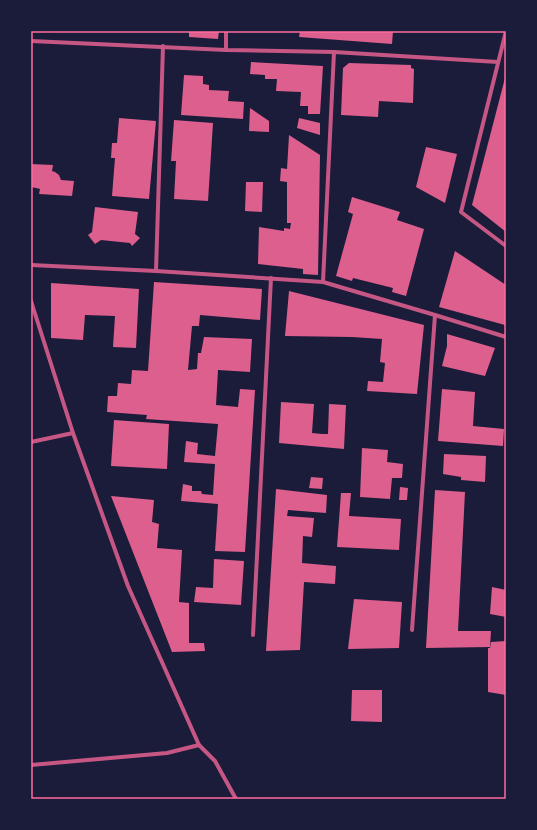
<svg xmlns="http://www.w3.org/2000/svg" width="537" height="830" viewBox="0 0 537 830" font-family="'Asap Condensed',sans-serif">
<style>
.building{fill:#dd5f8e}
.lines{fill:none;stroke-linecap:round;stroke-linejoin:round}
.minor{stroke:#c65784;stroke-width:4}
.neatline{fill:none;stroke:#ff6b9d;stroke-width:1.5}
</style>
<rect width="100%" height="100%" fill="#1b1b3a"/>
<g class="building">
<path d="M 189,31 L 219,31 L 218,39 L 189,37 Z"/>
<path d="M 300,31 L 393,31 L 392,44 L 299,37 Z"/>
<path d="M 251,62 L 323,66 L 320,114 L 308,114 L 308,106 L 300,106 L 301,92 L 276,91 L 277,79 L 265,79 L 265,75 L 250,74 Z"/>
<path d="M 349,63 L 411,65 L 411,68 L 414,69 L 413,103 L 379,101 L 378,117 L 341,115 L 343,68 Z"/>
<path d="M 184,75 L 203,76 L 203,84 L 209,85 L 209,90 L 229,91 L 228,101 L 244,102 L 243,119 L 181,115 Z"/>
<path d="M 505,78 L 506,78 L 506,232 L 472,205 Z"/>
<path d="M 250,108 L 269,121 L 269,132 L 249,131 Z"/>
<path d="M 119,118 L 156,121 L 149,199 L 112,196 L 115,158 L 111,158 L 112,143 L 117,143 Z"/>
<path d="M 299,118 L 320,123 L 320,135 L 297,128 Z"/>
<path d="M 174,120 L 213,123 L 208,201 L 174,199 L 176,161 L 171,161 Z"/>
<path d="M 289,135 L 320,155 L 318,275 L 303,274 L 303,269 L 258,264 L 259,227 L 284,231 L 284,228 L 290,229 L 291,223 L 287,223 L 287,182 L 280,181 L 281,168 L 287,169 Z"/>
<path d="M 426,147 L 457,154 L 445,203 L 416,187 Z"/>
<path d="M 31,164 L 53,165 L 52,171 L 55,172 L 59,175 L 61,180 L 74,181 L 72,196 L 39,194 L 40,189 L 36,188 L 31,187 Z"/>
<path d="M 246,182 L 263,182 L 262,212 L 245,211 Z"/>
<path d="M 352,197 L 400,212 L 397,220 L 424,229 L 406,296 L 392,292 L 393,288 L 353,278 L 352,281 L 336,276 L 353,214 L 348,212 Z"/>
<path d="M 95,207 L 138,212 L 135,234 L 140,238 L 132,246 L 130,243 L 101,240 L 95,244 L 88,235 L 92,232 Z"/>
<path d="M 455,251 L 506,285 L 505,325 L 439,307 Z"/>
<path d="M 154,282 L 262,289 L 260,320 L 200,315 L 199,326 L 192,326 L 188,370 L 197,369 L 198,353 L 201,353 L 204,337 L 252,339 L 250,372 L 218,370 L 216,405 L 238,407 L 240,389 L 255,390 L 245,552 L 215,551 L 218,504 L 181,501 L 183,484 L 192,486 L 192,491 L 201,491 L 202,494 L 213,495 L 215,464 L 184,462 L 186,441 L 198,443 L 197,454 L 215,456 L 218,424 L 146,419 L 147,415 L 107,412 L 108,396 L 117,396 L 118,383 L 131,384 L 132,370 L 148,371 Z"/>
<path d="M 51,283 L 139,289 L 136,348 L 113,347 L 115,316 L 85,315 L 83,340 L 51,338 Z"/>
<path d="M 289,291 L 424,325 L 417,394 L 367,391 L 368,381 L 383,382 L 385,363 L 380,362 L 382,339 L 352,337 L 285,336 Z"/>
<path d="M 447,334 L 495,348 L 485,376 L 442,366 L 447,346 Z"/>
<path d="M 442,389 L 475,392 L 473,426 L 504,429 L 503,446 L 438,441 Z"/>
<path d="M 281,402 L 314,404 L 312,433 L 322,434 L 328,434 L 329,404 L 346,405 L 344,449 L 279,443 Z"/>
<path d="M 114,420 L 169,424 L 167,469 L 111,466 Z"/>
<path d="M 362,448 L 388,450 L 387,462 L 403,464 L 402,478 L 392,478 L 390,499 L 360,497 Z"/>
<path d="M 444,454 L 486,456 L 485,482 L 461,480 L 461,477 L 443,474 Z"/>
<path d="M 311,477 L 323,478 L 322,489 L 309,488 Z"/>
<path d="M 400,487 L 408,488 L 407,500 L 399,500 Z"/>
<path d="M 276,489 L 327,495 L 326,513 L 288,510 L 287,516 L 314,518 L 312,537 L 303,536 L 302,563 L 336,566 L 335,584 L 304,582 L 300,650 L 266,651 Z"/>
<path d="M 435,490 L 465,492 L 458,631 L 491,631 L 490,647 L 426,648 Z"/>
<path d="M 341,493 L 351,493 L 349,516 L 401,519 L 399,550 L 337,547 Z"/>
<path d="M 111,496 L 154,500 L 152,522 L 159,524 L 157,548 L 182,550 L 179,602 L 189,603 L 189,643 L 204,643 L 205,651 L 172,652 Z"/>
<path d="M 214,559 L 244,561 L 241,605 L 194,602 L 196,587 L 213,588 Z"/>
<path d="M 492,587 L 506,590 L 506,617 L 490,614 Z"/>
<path d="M 354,599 L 402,602 L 399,648 L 348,649 Z"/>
<path d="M 506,641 L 506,695 L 488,692 L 488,648 L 490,648 L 491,642 Z"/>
<path d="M 352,690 L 382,690 L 382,722 L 351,721 Z"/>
</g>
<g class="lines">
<g class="minor">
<path d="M 506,31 L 461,212 L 506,246"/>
<path d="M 31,41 L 226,50 L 334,52 L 498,62"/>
<path d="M 226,50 L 226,31"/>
<path d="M 31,265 L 156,271 L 323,282 L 435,315 L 506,337"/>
<path d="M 156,271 L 163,46"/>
<path d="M 323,282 L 334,52"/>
<path d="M 31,301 L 73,433 L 128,586 L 199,745 L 215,761 L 236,799"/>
<path d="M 31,442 L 73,433"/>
<path d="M 412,630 L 435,315"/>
<path d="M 253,635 L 271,278"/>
<path d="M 31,765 L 167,753 L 199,745"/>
</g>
</g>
<rect width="537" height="830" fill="none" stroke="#1b1b3a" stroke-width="64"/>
<rect x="32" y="32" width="473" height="766" class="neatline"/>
</svg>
